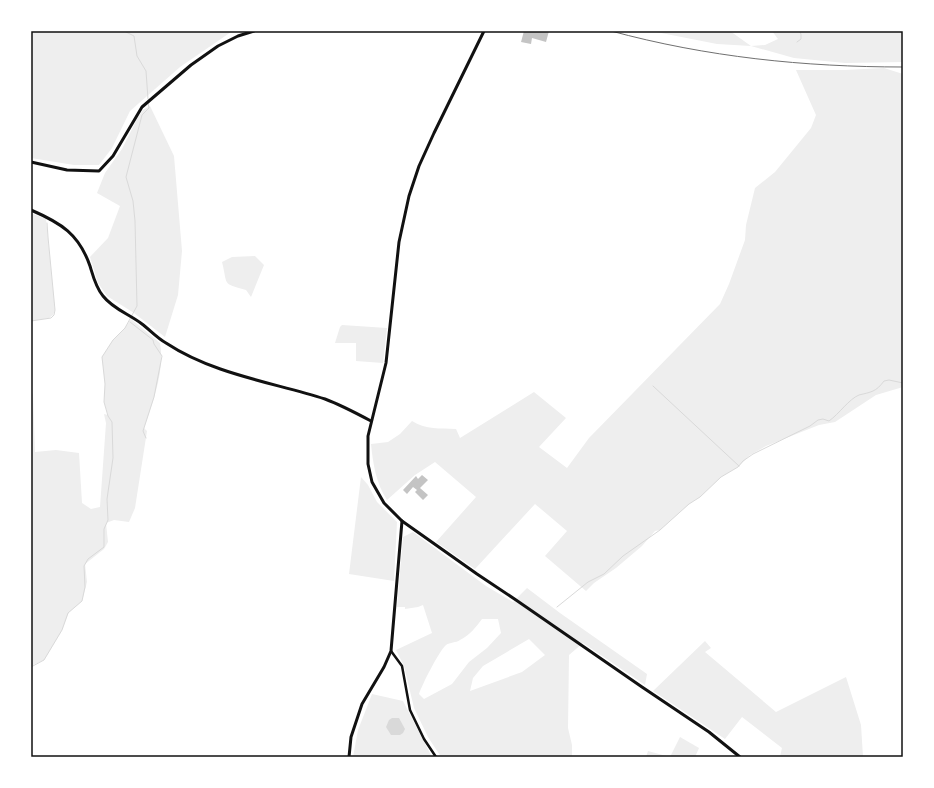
<svg xmlns="http://www.w3.org/2000/svg" width="934" height="788" viewBox="0 0 934 788" font-family="Quicksand,sans-serif">
<style>
.green{fill:#eee;fill-rule:evenodd}
.water{fill:#d9d9d9}
.lines{fill:none;stroke-linecap:round;stroke-linejoin:round}
.stream{stroke:#d9d9d9;stroke-width:1}
.building{fill:#c4c4c4}
.minor{stroke:#111;stroke-width:2.5}
.tertiary{stroke:#111;stroke-width:3}
.rail{stroke:#707070;stroke-width:1}
.neatline{fill:none;stroke:#111;stroke-width:1.5}
</style>
<rect width="100%" height="100%" fill="#fff"/>
<g class="green">
<path d="M 31,31 L 235,31 L 231,32 L 180,67 L 130,111 L 112,148 L 99,165 L 74,165 L 31,158 Z"/>
<path d="M 651,31 L 730,31 L 751,46 L 765,45 L 778,39 L 772,31 L 903,31 L 903,62 L 845,63 L 794,58 L 751,46 L 717,44 Z"/>
<path d="M 884,68 L 903,74 L 903,387 L 876,395 L 835,422 L 819,425 L 766,446 L 750,455 L 738,467 L 721,477 L 700,497 L 689,504 L 660,530 L 655,531 L 642,546 L 616,568 L 594,583 L 586,591 L 545,556 L 567,531 L 535,504 L 475,569 L 436,542 L 476,497 L 435,462 L 415,475 L 387,500 C 376,483 373,464 371,444 L 388,442 L 400,434 L 412,421 C 427,430 439,428 456,429 L 460,438 L 534,392 L 566,418 L 539,447 L 567,468 L 589,438 L 720,304 L 729,284 L 745,240 L 746,225 L 755,188 L 775,172 L 811,128 L 816,115 L 796,70 L 845,70 Z"/>
<path d="M 150,106 L 174,156 L 182,251 L 178,295 L 165,337 L 134,313 L 107,296 L 98,283 L 90,257 L 108,238 L 120,206 L 97,193 L 105,173 L 122,149 L 137,119 L 143,110 Z"/>
<path d="M 31,213 L 46,219 L 55,310 L 53,315 L 49,318 L 31,321 Z"/>
<path d="M 255,256 L 264,265 L 251,297 L 246,290 C 221,283 228,285 222,262 L 232,257 Z"/>
<path d="M 131,319 L 160,343 C 165,371 153,401 144,428 L 147,431 L 135,508 L 129,522 L 114,520 L 106,523 L 108,542 L 104,549 L 85,564 L 87,582 L 82,601 L 69,612 L 62,630 L 44,660 L 31,666 L 31,394 L 32,393 L 33,395 L 35,452 L 56,450 L 79,453 L 82,503 L 91,509 L 100,507 L 106,423 L 104,414 L 108,415 L 104,402 L 105,384 L 102,357 L 113,340 L 125,328 Z"/>
<path d="M 342,325 L 387,328 L 383,363 L 356,361 L 356,343 L 335,343 L 340,327 Z"/>
<path d="M 361,477 L 368,485 L 377,502 L 397,522 L 394,581 L 349,574 Z"/>
<path d="M 413,532 L 486,586 L 513,602 L 527,588 L 560,613 L 647,674 L 645,685 L 583,643 L 569,655 L 568,728 L 572,745 L 572,757 L 441,757 L 428,737 L 414,708 L 404,666 L 396,650 L 432,633 L 423,605 L 418,607 L 405,609 L 405,607 L 397,607 L 403,537 ZM 482,619 L 498,619 L 501,633 L 487,648 L 469,662 L 452,684 L 424,699 L 419,694 C 422,685 439,651 446,645 C 450,642 456,643 460,640 C 470,635 476,627 482,619 ZM 529,639 L 545,655 L 522,672 L 470,691 L 473,678 L 483,666 Z"/>
<path d="M 705,641 L 711,648 L 705,652 L 776,712 L 846,677 L 861,725 L 863,757 L 780,757 L 782,748 L 742,717 L 725,739 L 653,691 Z"/>
<path d="M 372,694 L 403,701 L 432,757 L 353,757 L 358,730 Z"/>
<path d="M 680,737 L 699,748 L 695,757 L 646,757 L 648,751 L 670,757 Z"/>
</g>
<path class="water" d="M 392,718 L 399,718 L 405,729 L 403,733 L 400,735 L 391,735 L 386,727 L 389,720 Z"/>
<g class="lines">
<g class="stream">
<path d="M 124,31 L 134,36 L 137,56 L 146,71 L 148,99"/>
<path d="M 797,42 L 801,39 L 801,34 L 799,31"/>
<path d="M 31,321 L 51,318 L 54,315 L 55,310 L 48,237 L 47,223"/>
<path d="M 130,322 L 153,340 L 154,344 L 162,356 L 154,397 L 143,431 L 146,438"/>
<path d="M 653,386 L 739,466"/>
<path d="M 557,607 L 588,582 L 604,574 L 623,556 L 660,530 L 689,504 L 700,497 L 721,477 L 738,467 L 743,461 L 753,454 L 810,426 L 818,420 L 823,419 L 829,421 C 839,414 849,399 859,395 C 871,392 876,392 884,381 L 889,380 L 903,383"/>
<path d="M 31,667 L 44,660 L 62,630 L 68,613 L 82,601 L 85,587 L 84,566 L 88,559 L 104,547 L 104,529 L 108,520 L 107,499 L 113,458 L 112,422 L 108,416 L 104,402 L 105,384 L 102,357 L 113,340 L 125,328 L 137,306 L 135,221 L 133,201 L 126,177 L 142,115 L 149,108 L 148,103"/>
</g>
</g>
<g class="building">
<path d="M 524,31 L 549,31 L 546,42 L 532,38 L 531,44 L 521,42 Z"/>
<path d="M 422,475 L 428,480 L 420,488 L 428,495 L 423,500 L 415,492 L 417,490 L 413,487 L 407,494 L 403,490 L 416,476 L 418,479 Z"/>
</g>
<g class="lines">
<path class="minor" d="M 391,651 L 402,666 L 410,710 L 424,739 L 436,757"/>
<g class="tertiary">
<path d="M 484,31 L 434,133 L 419,166 L 409,196 L 399,242 L 386,363 L 368,436 L 368,464 L 372,482 L 384,503 L 402,521 L 477,574 L 516,600 L 642,687 L 709,732 L 740,757"/>
<path d="M 31,162 L 67,170 L 99,171 L 113,156 L 142,107 L 191,65 L 218,46 L 238,36 L 254,31"/>
<path d="M 31,210 C 61,223 79,234 90,266 C 93,276 96,288 103,296 C 113,309 129,314 142,324 C 150,330 157,338 166,343 C 213,374 271,382 325,399 C 341,405 356,413 371,421"/>
<path d="M 349,757 L 351,737 L 362,704 L 384,667 L 391,651 L 402,521"/>
</g>
<path class="rail" d="M 611,31 C 707,57 804,67 903,67"/>
</g>
<rect width="934" height="788" fill="none" stroke="#ffffff" stroke-width="64"/>
<rect x="32" y="32" width="870" height="724" class="neatline"/>
</svg>
